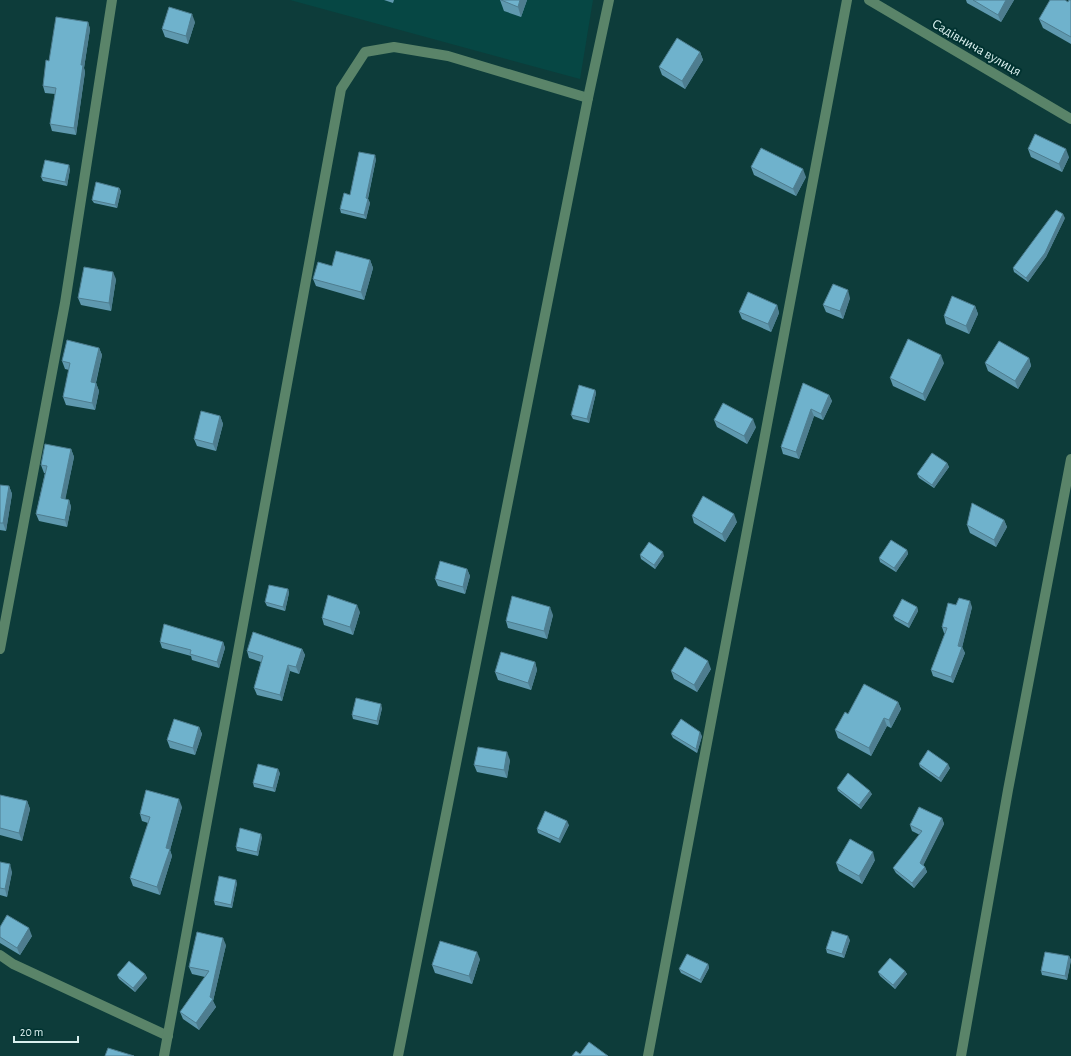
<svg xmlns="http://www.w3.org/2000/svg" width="1071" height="1056" viewBox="0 0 1071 1056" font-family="'Alegreya Sans',sans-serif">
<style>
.built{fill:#064744}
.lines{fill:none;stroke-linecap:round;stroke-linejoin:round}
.minor{stroke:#5a8469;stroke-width:10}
.wall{fill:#5f99af}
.shaded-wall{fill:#4e7d8f}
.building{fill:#6fb2cc;stroke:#4e7d8f}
.labels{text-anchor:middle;stroke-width:4;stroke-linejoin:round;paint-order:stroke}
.street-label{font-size:14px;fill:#d9f0ee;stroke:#003230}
</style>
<rect width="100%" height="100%" fill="#0d3c3a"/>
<path class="built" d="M 290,0 L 593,0 L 580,79 Z"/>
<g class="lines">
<g class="minor">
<path d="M 869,0 L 1071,119"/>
<path d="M 0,649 L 65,303 L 112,0"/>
<path d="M 0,955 L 13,964 L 168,1036"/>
<path d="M 164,1056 L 341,89 L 365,52 L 394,47 L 448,56 L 588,98"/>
<path d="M 398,1056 L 588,98 L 609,0"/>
<path d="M 648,1056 L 847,0"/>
<path d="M 961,1056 L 1008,790 L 1071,459"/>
</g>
</g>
<g class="wall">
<path d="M 384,0 L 394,0 L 393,3 Z"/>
<path d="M 500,0 L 527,0 L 521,17 L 504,11 Z"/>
<path d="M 966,0 L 1014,0 L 1001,22 L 967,3 Z"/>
<path d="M 1071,0 L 1071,44 L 1043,28 L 1039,19 Z"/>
<path d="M 88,22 L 90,29 L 84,68 L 85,72 L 76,135 L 52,131 L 50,124 L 55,94 L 45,93 L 43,86 L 49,61 Z"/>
<path d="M 195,22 L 188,44 L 165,37 L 162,29 Z"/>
<path d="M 700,52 L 703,60 L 685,89 L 662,75 L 659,67 Z"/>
<path d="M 1028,149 L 1069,157 L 1062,172 L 1031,157 Z"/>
<path d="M 376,159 L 368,199 L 370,203 L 366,219 L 341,213 L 340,209 Z"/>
<path d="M 751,167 L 806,177 L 796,196 L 754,175 Z"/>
<path d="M 70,169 L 67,186 L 43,181 L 41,177 Z"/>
<path d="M 119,188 L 121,191 L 117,208 L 94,203 L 92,200 Z"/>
<path d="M 1065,218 L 1046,257 L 1028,282 L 1014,272 L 1013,268 Z"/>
<path d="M 370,260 L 373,268 L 364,300 L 316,286 L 313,279 L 332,266 Z"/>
<path d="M 116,279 L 111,311 L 81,305 L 78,298 Z"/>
<path d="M 850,298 L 843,319 L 826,312 L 823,305 Z"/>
<path d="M 777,305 L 779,313 L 771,332 L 742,319 L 739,312 Z"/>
<path d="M 975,306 L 978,314 L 969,334 L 946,324 L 944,316 Z"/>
<path d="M 99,348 L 102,355 L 96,383 L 99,391 L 95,410 L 66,405 L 63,397 L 69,370 L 65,369 L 62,361 Z"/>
<path d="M 1029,358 L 1031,366 L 1018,389 L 988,371 L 985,363 Z"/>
<path d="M 944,363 L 925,401 L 893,386 L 890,378 Z"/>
<path d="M 803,383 L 829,395 L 832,401 L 823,420 L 814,416 L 799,459 L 783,454 L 781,447 Z"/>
<path d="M 595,390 L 596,393 L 589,423 L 573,419 L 571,415 Z"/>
<path d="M 220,416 L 223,424 L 216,451 L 197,446 L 194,439 Z"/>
<path d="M 714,420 L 756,427 L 747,444 L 717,427 Z"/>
<path d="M 71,449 L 74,457 L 65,499 L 69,500 L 71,507 L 67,527 L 39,521 L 36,514 L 45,473 L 44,473 L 41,465 Z"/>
<path d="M 947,463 L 949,467 L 934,488 L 919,478 L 917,474 Z"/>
<path d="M 0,485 L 9,486 L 12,494 L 6,531 L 0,530 Z"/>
<path d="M 692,516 L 737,522 L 725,542 L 694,523 Z"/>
<path d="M 1004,520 L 1007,527 L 996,547 L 970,533 L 967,525 Z"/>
<path d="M 907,550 L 908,554 L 896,572 L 880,562 L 879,558 Z"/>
<path d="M 640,555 L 664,556 L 655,569 L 641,559 Z"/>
<path d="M 467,569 L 470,576 L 465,594 L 438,586 L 435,579 Z"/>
<path d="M 288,589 L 289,593 L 285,611 L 267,606 L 265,602 Z"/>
<path d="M 956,605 L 972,607 L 962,647 L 965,653 L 953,683 L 933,676 L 931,670 L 945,633 L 944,633 L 942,627 Z"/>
<path d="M 917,607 L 918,611 L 909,628 L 895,620 L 893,616 Z"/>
<path d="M 360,612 L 353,635 L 324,625 L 322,618 Z"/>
<path d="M 553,615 L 547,639 L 508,628 L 506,621 Z"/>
<path d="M 160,642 L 223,642 L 225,648 L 219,668 L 192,660 L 191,656 L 162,648 Z"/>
<path d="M 302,649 L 305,655 L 299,674 L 290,671 L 282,701 L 257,695 L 254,688 L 261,662 L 249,658 L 247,651 Z"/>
<path d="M 535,662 L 537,670 L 531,690 L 498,680 L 495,672 Z"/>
<path d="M 711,669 L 697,692 L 674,679 L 671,671 Z"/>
<path d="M 898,702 L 901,709 L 891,728 L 887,726 L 871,756 L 838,738 L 835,730 L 848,714 Z"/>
<path d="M 382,708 L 378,725 L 353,719 L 352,715 Z"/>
<path d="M 199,727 L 202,734 L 195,755 L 170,748 L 167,740 Z"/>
<path d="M 671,734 L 702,736 L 697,753 L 673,738 Z"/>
<path d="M 510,760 L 507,778 L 477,772 L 474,765 Z"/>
<path d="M 919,764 L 950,768 L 941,782 L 920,767 Z"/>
<path d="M 280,773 L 275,792 L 254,787 L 253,783 Z"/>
<path d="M 837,788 L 872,794 L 861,809 L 838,791 Z"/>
<path d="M 0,795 L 27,801 L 30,809 L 22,841 L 0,835 Z"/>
<path d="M 182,807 L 170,850 L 172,856 L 160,895 L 133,886 L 130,878 L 148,823 L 142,821 L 140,814 Z"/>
<path d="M 942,818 L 944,824 L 923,865 L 925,867 L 927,872 L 914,888 L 896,873 L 893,868 L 920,835 L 912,831 L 910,825 Z"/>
<path d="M 569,825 L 560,843 L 538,833 L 537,829 Z"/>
<path d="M 262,837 L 258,856 L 237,851 L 236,847 Z"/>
<path d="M 875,860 L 862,884 L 839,871 L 836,863 Z"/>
<path d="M 0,862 L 12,872 L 7,897 L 0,895 Z"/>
<path d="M 237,883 L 232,908 L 215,905 L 214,901 Z"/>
<path d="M 0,927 L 32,936 L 20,955 L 0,943 Z"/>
<path d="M 850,940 L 844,958 L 827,953 L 826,949 Z"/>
<path d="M 226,945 L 213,1001 L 216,1007 L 199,1030 L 183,1019 L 180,1012 L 205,977 L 192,974 L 189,967 Z"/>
<path d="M 1069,956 L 1071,960 L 1067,980 L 1042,975 L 1041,971 Z"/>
<path d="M 480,959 L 472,984 L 435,973 L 432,965 Z"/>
<path d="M 708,964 L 709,968 L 701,983 L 681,973 L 679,969 Z"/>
<path d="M 905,971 L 907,974 L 895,989 L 880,976 L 878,972 Z"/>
<path d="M 145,974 L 147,978 L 135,992 L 119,979 L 117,975 Z"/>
</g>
<g class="shaded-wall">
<path d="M 520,0 L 527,0 L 521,17 L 518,7 Z"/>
<path d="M 1006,0 L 1014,0 L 1001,22 L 998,15 Z"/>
<path d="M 192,14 L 195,22 L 188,44 L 186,36 Z"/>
<path d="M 88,22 L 90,29 L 84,68 L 85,72 L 76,135 L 74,128 L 81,65 Z"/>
<path d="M 700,52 L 703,60 L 685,89 L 682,81 Z"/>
<path d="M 1066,149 L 1069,157 L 1062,172 L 1059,164 Z"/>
<path d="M 375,155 L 376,159 L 367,202 L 366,198 Z"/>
<path d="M 69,165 L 70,169 L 67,186 L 65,182 Z"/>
<path d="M 803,169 L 806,177 L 796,196 L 793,189 Z"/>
<path d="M 119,188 L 121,191 L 117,208 L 115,205 Z"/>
<path d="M 368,199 L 370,203 L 366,219 L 364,215 Z"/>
<path d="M 1063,214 L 1065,218 L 1046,257 L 1028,282 L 1026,278 Z"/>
<path d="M 370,260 L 373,268 L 364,300 L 361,292 Z"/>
<path d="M 113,272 L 116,279 L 111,311 L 109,303 Z"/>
<path d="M 848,290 L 850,298 L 843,319 L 840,311 Z"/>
<path d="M 777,305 L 779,313 L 771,332 L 768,324 Z"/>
<path d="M 975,306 L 978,314 L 969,334 L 966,326 Z"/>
<path d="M 99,348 L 102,355 L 94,390 L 91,382 Z"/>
<path d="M 941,355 L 944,363 L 925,401 L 923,394 Z"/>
<path d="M 1029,358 L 1031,366 L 1018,389 L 1015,381 Z"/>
<path d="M 96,383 L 99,391 L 95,410 L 92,403 Z"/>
<path d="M 595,390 L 596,393 L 589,423 L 587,419 Z"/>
<path d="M 829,395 L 832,401 L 823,420 L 821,414 Z"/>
<path d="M 811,409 L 814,416 L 799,459 L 796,452 Z"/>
<path d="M 220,416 L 223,424 L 216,451 L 213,444 Z"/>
<path d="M 753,419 L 756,427 L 747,444 L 744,436 Z"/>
<path d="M 71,449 L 74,457 L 64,506 L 61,498 Z"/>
<path d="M 947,463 L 949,467 L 934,488 L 932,485 Z"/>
<path d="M 9,486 L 12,494 L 6,531 L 3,523 Z"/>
<path d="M 69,500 L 71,507 L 67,527 L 65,520 Z"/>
<path d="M 734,514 L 737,522 L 725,542 L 722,534 Z"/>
<path d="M 1004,520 L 1007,527 L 996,547 L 994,540 Z"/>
<path d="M 907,550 L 908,554 L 896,572 L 894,568 Z"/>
<path d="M 663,552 L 664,556 L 655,569 L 654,565 Z"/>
<path d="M 467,569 L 470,576 L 465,594 L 463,587 Z"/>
<path d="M 288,589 L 289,593 L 285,611 L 283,607 Z"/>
<path d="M 970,601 L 972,607 L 961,652 L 962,647 L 965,653 L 953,683 L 951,677 Z"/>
<path d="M 357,605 L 360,612 L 353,635 L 350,627 Z"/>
<path d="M 550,607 L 553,615 L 547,639 L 544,631 Z"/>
<path d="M 917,607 L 918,611 L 909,628 L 908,624 Z"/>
<path d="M 223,642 L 225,648 L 219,668 L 217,662 Z"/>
<path d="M 302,649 L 305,655 L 299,674 L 296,667 Z"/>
<path d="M 708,661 L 711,669 L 697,692 L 694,685 Z"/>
<path d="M 535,662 L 537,670 L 531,690 L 528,683 Z"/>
<path d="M 288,665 L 290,671 L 282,701 L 280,695 Z"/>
<path d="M 898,702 L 901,709 L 891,728 L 889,720 Z"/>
<path d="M 381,704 L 382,708 L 378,725 L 377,721 Z"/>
<path d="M 884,718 L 887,726 L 871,756 L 869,748 Z"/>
<path d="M 199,727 L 202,734 L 195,755 L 193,748 Z"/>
<path d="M 700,732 L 702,736 L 697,753 L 696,749 Z"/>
<path d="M 507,752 L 510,760 L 507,778 L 504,770 Z"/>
<path d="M 948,764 L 950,768 L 941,782 L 939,778 Z"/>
<path d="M 278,769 L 280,773 L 275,792 L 273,788 Z"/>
<path d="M 870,791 L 872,794 L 861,809 L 859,805 Z"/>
<path d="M 179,799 L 182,807 L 170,850 L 172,856 L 160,895 L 157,887 L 166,848 Z"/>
<path d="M 27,801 L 30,809 L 22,841 L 19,833 Z"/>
<path d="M 942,818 L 944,824 L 922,868 L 920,863 Z"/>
<path d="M 567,821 L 569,825 L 560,843 L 559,839 Z"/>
<path d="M 261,834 L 262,837 L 258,856 L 257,852 Z"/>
<path d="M 873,852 L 875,860 L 862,884 L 859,876 Z"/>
<path d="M 10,864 L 12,872 L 7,897 L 5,889 Z"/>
<path d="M 925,867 L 927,872 L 914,888 L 912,883 Z"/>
<path d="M 236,880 L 237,883 L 232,908 L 231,905 Z"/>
<path d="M 29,928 L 32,936 L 20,955 L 17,948 Z"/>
<path d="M 848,936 L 850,940 L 844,958 L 842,954 Z"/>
<path d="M 223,938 L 226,945 L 213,1001 L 216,1007 L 199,1030 L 196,1023 L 210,997 Z"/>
<path d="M 477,952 L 480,959 L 472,984 L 469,976 Z"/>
<path d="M 1069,956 L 1071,960 L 1067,980 L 1065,976 Z"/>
<path d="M 708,964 L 709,968 L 701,983 L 700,980 Z"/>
<path d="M 905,971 L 907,974 L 895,989 L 893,985 Z"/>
<path d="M 145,974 L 147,978 L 135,992 L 133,988 Z"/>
</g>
<g class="building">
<path d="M 501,0 L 520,0 L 518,7 Z"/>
<path d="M 973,0 L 1006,0 L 998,15 Z"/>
<path d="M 1050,0 L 1065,0 L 1068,2 L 1069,0 L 1071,0 L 1071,37 L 1039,19 Z"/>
<path d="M 169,7 L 192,14 L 186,36 L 162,29 Z"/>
<path d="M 56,17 L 88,22 L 81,65 L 83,65 L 74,128 L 50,124 L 56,88 L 43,86 L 46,60 L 49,61 Z"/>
<path d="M 677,38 L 700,52 L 682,81 L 659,67 Z"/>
<path d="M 1035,134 L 1066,149 L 1059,164 L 1028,149 Z"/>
<path d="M 761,148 L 803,169 L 793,189 L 751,167 Z"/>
<path d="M 359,152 L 375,155 L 366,198 L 368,199 L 364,215 L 340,209 L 344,193 L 350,195 Z"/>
<path d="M 45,160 L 69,165 L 65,182 L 41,177 Z"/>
<path d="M 96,182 L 119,188 L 115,205 L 92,200 Z"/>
<path d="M 1056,210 L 1063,214 L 1045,253 L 1026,278 L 1013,268 Z"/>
<path d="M 336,251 L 370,260 L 361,292 L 313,279 L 318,262 L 332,266 Z"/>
<path d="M 84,267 L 113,272 L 109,303 L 78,298 Z"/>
<path d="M 833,284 L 848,290 L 840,311 L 823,305 Z"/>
<path d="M 748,292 L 777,305 L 768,324 L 739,312 Z"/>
<path d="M 952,296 L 975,306 L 966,326 L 944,316 Z"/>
<path d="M 908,339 L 941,355 L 923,394 L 890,378 Z"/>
<path d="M 67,340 L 99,348 L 91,382 L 96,383 L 92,403 L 63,397 L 70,363 L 62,361 Z"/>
<path d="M 999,341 L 1029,358 L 1015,381 L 985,363 Z"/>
<path d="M 803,383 L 829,395 L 821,414 L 811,409 L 796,452 L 781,447 Z"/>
<path d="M 579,385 L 595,390 L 587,419 L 571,415 Z"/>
<path d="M 723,403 L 753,419 L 744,436 L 714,420 Z"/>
<path d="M 201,411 L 220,416 L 213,444 L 194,439 Z"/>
<path d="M 45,444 L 71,449 L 61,498 L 69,500 L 65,520 L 36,514 L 47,466 L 41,465 Z"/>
<path d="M 932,453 L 947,463 L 932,485 L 917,474 Z"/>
<path d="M 0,485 L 9,486 L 3,523 L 0,523 Z"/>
<path d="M 703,496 L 734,514 L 722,534 L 692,516 Z"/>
<path d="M 972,503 L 1004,520 L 994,540 L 967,525 Z"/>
<path d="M 891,540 L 907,550 L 894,568 L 879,558 Z"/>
<path d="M 649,542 L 663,552 L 654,565 L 640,555 Z"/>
<path d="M 440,561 L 467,569 L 463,587 L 435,579 Z"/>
<path d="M 269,585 L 288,589 L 283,607 L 265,602 Z"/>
<path d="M 328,595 L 357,605 L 350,627 L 322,618 Z"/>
<path d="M 512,596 L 550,607 L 544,631 L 506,621 Z"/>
<path d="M 959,598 L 970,601 L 958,646 L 962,647 L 951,677 L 931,670 L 947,628 L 942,627 L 948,603 L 956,605 Z"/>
<path d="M 902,599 L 917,607 L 908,624 L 893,616 Z"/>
<path d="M 164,624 L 223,642 L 217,662 L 190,654 L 191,650 L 160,642 Z"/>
<path d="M 253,632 L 302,649 L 296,667 L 288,665 L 280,695 L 254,688 L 263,656 L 247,651 Z"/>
<path d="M 685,647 L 708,661 L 694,685 L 671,671 Z"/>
<path d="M 501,652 L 535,662 L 528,683 L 495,672 Z"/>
<path d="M 864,684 L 898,702 L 889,720 L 884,718 L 869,748 L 835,730 L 845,712 L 848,714 Z"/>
<path d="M 356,698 L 381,704 L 377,721 L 352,715 Z"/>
<path d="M 174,719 L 199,727 L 193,748 L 167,740 Z"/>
<path d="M 681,719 L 700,732 L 696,749 L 671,734 Z"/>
<path d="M 478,747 L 507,752 L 504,770 L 474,765 Z"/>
<path d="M 928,750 L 948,764 L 939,778 L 919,764 Z"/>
<path d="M 258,764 L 278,769 L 273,788 L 253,783 Z"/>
<path d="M 848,773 L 870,791 L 859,805 L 837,788 Z"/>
<path d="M 146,790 L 179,799 L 166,848 L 170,849 L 157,887 L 130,878 L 150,817 L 140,814 Z"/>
<path d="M 0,795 L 27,801 L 19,833 L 0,828 Z"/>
<path d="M 919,807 L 942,818 L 920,863 L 925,867 L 912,883 L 893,868 L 922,831 L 910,825 Z"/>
<path d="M 545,811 L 567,821 L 559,839 L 537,829 Z"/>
<path d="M 240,828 L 261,834 L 257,852 L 236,847 Z"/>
<path d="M 850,839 L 873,852 L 859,876 L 836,863 Z"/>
<path d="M 0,862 L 10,864 L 5,889 L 0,888 Z"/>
<path d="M 219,876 L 236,880 L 231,905 L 214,901 Z"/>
<path d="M 7,915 L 29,928 L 17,948 L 0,937 L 0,927 Z"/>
<path d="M 832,931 L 848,936 L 842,954 L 826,949 Z"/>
<path d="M 197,932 L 223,938 L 210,997 L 213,999 L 196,1023 L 180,1012 L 209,971 L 189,967 Z"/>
<path d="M 440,941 L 477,952 L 469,976 L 432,965 Z"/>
<path d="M 1045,952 L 1069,956 L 1065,976 L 1041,971 Z"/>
<path d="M 687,954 L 708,964 L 700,980 L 679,969 Z"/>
<path d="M 890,958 L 905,971 L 893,985 L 878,972 Z"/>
<path d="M 129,961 L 145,974 L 133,988 L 117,975 Z"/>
<path d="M 589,1042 L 608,1056 L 572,1056 L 576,1051 L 580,1054 Z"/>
<path d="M 108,1048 L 134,1056 L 105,1056 Z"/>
</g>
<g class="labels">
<g class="street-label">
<text transform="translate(977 47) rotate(30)" y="5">Садівнича вулиця</text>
</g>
</g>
<path d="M14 1036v6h64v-6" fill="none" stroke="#d9f0ee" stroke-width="2"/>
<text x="20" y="1036" font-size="12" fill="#d9f0ee" stroke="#003230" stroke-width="3" paint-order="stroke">20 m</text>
</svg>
